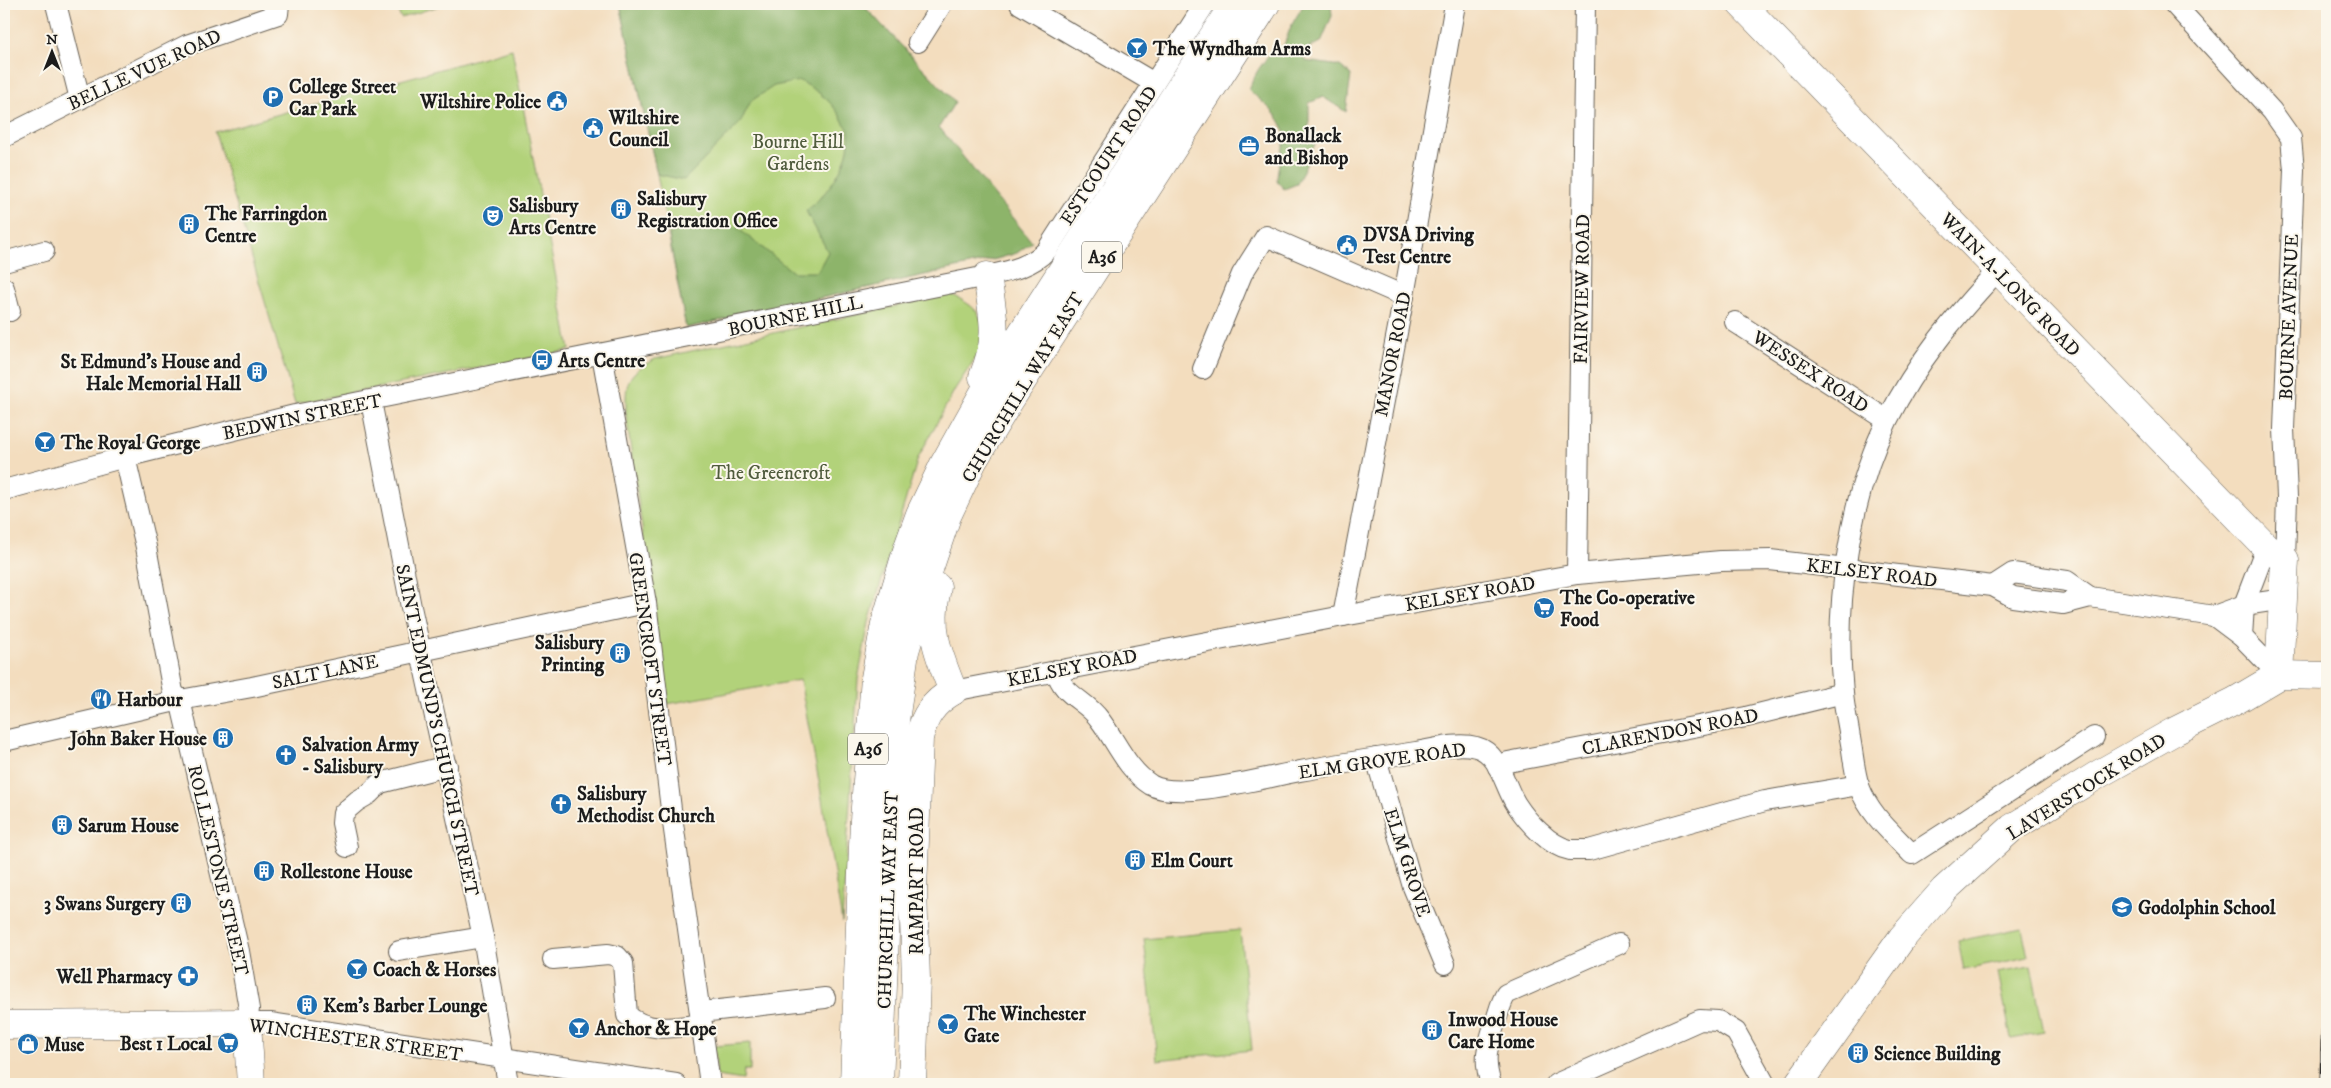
<svg xmlns="http://www.w3.org/2000/svg" width="2331" height="1088" viewBox="0 0 2331 1088" font-family="'IM FELL DW Pica',serif">
<style>
.green{fill:#b2d27a;stroke:#67774b}
.forest{fill:#8db46a;stroke:#546843}
.lines{fill:none;stroke-linecap:round;stroke-linejoin:round}
.street-casing{stroke:#676055;stroke-width:22}
.secondary-casing{stroke:#676055;stroke-width:29}
.highway-casing{stroke:#676055;stroke-width:29}
.street{stroke:#fff;stroke-width:20}
.secondary{stroke:#fff;stroke-width:28}
.highway{stroke:#fff;stroke-width:28}
.rail-casing{stroke:#1c1c1c;stroke-width:5.5}
.rail{stroke:#fbf7ec;stroke-width:4;stroke-dasharray:11;stroke-linecap:butt}
.labels{text-anchor:middle;stroke-width:4;stroke-linejoin:round;paint-order:stroke}
.shield{fill:#fbf7ec;stroke:#5f5e5a;stroke-width:1}
.shield-label{font-size:18px;font-weight:bold;fill:#1c1c1c}
.poi-label{font-size:19px;font-weight:bold;fill:#1c1c1c;stroke:#fbf7ec;text-anchor:start}
.street-label{font-size:19px;fill:#1c1c1c;stroke:#fbf7ec}
.park-label{font-size:19px;fill:#505c3d;stroke:#fbf7ec}
</style>
<rect width="100%" height="100%" fill="#fbf7ec"/>
<filter id="ink" filterUnits="userSpaceOnUse"><feTurbulence type="fractalNoise" baseFrequency=".02" numOctaves="2"/><feDisplacementMap in="SourceGraphic" scale="10" xChannelSelector="R" yChannelSelector="G"/><feConvolveMatrix kernelMatrix="1 2 1 2 8 2 1 2 1" color-interpolation-filters="sRGB"/></filter>
<filter id="wash" filterUnits="userSpaceOnUse"><feTurbulence type="fractalNoise" baseFrequency=".0096" numOctaves="4" result="noise"/><feDisplacementMap in="SourceGraphic" scale="20" xChannelSelector="R" yChannelSelector="G"/><feGaussianBlur stdDeviation="1.12" result="paint"/><feColorMatrix in="noise" values="0 0 0 0 0 0 0 0 0 0 0 0 0 0 0 0 0 1.4 0 .05"/><feComposite in="paint" operator="in"/></filter>
<g filter="url(#wash)">
<rect width="100%" height="100%" fill="#f3ddbe"/>
<g class="green">
<path d="M 394,4 L 445,4 L 401,18 Z"/>
<path d="M 620,4 L 862,4 L 955,102 L 939,127 L 990,191 L 1017,253 L 996,259 L 686,328 L 657,174 Z"/>
<path d="M 512,49 L 570,350 L 295,404 L 215,132 Z"/>
<path d="M 951,294 C 977,308 979,310 988,339 L 955,389 L 918,458 L 869,622 L 858,679 L 842,922 L 820,787 L 800,680 L 667,704 L 626,415 C 626,383 624,375 655,359 Z"/>
<path d="M 2022,928 L 2028,957 L 1964,970 L 1958,941 Z"/>
<path d="M 1240,930 L 1252,1050 L 1157,1060 L 1144,939 Z"/>
<path d="M 2031,966 L 2044,1032 L 2011,1038 L 1998,972 Z"/>
<path d="M 750,1043 L 750,1070 L 744,1070 L 743,1080 L 717,1076 L 714,1046 Z"/>
</g>
<g class="forest">
<path d="M 620,4 L 862,4 L 955,102 L 939,127 L 1032,242 L 1017,253 L 996,259 L 686,328 L 669,235 L 681,226 L 701,224 L 735,226 L 793,272 L 817,272 L 828,252 L 806,211 C 827,194 852,162 849,133 C 849,129 846,126 844,123 C 834,103 820,92 800,81 L 774,86 L 751,101 L 740,123 L 684,180 L 657,174 Z"/>
<path d="M 1304,4 L 1331,4 L 1332,16 L 1321,42 L 1300,52 L 1306,61 L 1340,66 L 1351,75 L 1346,112 L 1323,97 L 1309,103 L 1309,132 L 1315,144 L 1297,184 L 1284,189 L 1277,181 C 1277,167 1281,157 1284,143 C 1289,120 1264,104 1249,90 C 1255,71 1267,54 1284,45 L 1291,26 Z"/>
</g>
</g>
<g filter="url(#ink)">
<g class="lines">
<g class="street-casing">
<g id="street">
<path d="M 56,4 L 80,99"/>
<path d="M 1020,4 L 1154,83"/>
<path d="M 2174,4 L 2272,111 L 2291,138 L 2294,170 L 2284,429 L 2287,497 L 2285,560"/>
<path d="M 918,42 L 942,4"/>
<path d="M 4,137 L 187,45 L 278,14 L 279,4"/>
<path d="M 4,262 L 44,251"/>
<path d="M 1998,270 C 1955,316 1916,363 1888,419 C 1849,497 1834,607 1843,693 C 1844,708 1848,723 1850,738 C 1853,753 1854,771 1859,786 C 1869,814 1892,833 1912,854 L 2094,737"/>
<path d="M 4,288 L 10,311"/>
<path d="M 1735,322 L 1887,420"/>
<path d="M 602,354 L 646,603 L 671,809 L 710,1084"/>
<path d="M 1203,369 L 1242,274 L 1266,236 L 1404,296"/>
<path d="M 371,401 L 411,607 L 483,937 L 508,1084"/>
<path d="M 125,457 L 146,547 L 173,692 L 180,700 L 239,951 L 249,1009 L 247,1023 L 270,1023 L 676,1084"/>
<path d="M 4,490 L 125,457 L 295,415 L 987,276 C 1009,271 1031,267 1047,250 L 1205,4"/>
<path d="M 1577,574 L 1585,4"/>
<path d="M 1993,586 L 2013,573 L 2067,581 L 2090,597"/>
<path d="M 1343,616 L 1404,296 L 1455,4"/>
<path d="M 2214,616 L 2242,637 L 2279,675"/>
<path d="M 2242,637 L 2244,605 L 2266,547"/>
<path d="M 1056,670 C 1063,697 1085,699 1100,720 C 1116,741 1127,770 1151,785 C 1178,801 1267,777 1300,771 C 1338,764 1377,758 1416,752 C 1434,749 1458,742 1476,747 C 1500,753 1504,786 1516,804 C 1527,821 1549,846 1570,850 C 1576,850 1583,850 1589,850 L 1765,801 L 1859,785"/>
<path d="M 953,691 L 1343,616 L 1577,574 L 1721,561 L 1770,560 L 1993,586 L 2013,597 L 2063,604 L 2090,597 L 2214,616 L 2244,605 L 2284,599"/>
<path d="M 4,741 L 180,700 L 252,687 L 646,603"/>
<path d="M 1376,758 L 1413,887 L 1445,964"/>
<path d="M 1498,767 L 1508,762 L 1746,717 L 1843,693"/>
<path d="M 347,847 L 342,823 L 343,813 L 357,801 L 369,794 L 380,783 L 447,766"/>
<path d="M 399,951 L 483,937"/>
<path d="M 553,959 L 608,954 L 617,956 L 623,963 L 627,1015 C 649,1034 676,1027 702,1024"/>
<path d="M 701,1012 L 825,998"/>
<path d="M 1491,1084 C 1483,1060 1487,1047 1495,1023 C 1499,1012 1500,1004 1506,994 L 1619,944"/>
<path d="M 1556,1084 L 1700,1020 L 1718,1021 L 1736,1032 L 1765,1084"/>
</g>
</g>
<g class="secondary-casing">
<g id="secondary">
<path d="M 1741,4 L 2266,547 L 2285,560 L 2279,675"/>
<path d="M 4,1025 L 247,1023 L 251,1084"/>
<path d="M 912,1084 L 916,980 L 913,890 L 919,738 C 924,716 933,703 953,691"/>
<path d="M 1798,1084 L 1902,938 L 1944,890 L 2012,828 L 2099,774 L 2175,731 L 2235,701 L 2279,675 L 2327,676"/>
</g>
</g>
<g class="highway-casing">
<g id="highway">
<path d="M 983,377 C 1000,335 993,318 987,276"/>
<path d="M 937,587 C 928,631 937,651 953,691"/>
<path d="M 854,1084 L 864,820 L 875,678 L 885,624 L 908,547 L 920,514 L 944,464 L 987,387 L 1234,4"/>
<path d="M 879,1084 L 892,762 L 895,721 L 905,651 L 930,566 L 947,516 L 973,461 L 1008,403 L 1266,4"/>
</g>
</g>
<use href="#street" class="street"/>
<use href="#secondary" class="secondary"/>
<use href="#highway" class="highway"/>
<g class="rail-casing">
<path id="rail" d="M 2322,1084 L 2327,923"/>
</g>
<use href="#rail" class="rail"/>
</g>
</g>
<defs>
<g id="bar-disc" transform="scale(1.125)"><circle r="9.5" fill="#1f6fb2" stroke="#fbf7ec"/><path d="M-6-5H6L.8 .8V4.5H3.5V6h-7V4.5H-.8V.8Z" fill="#fff"/></g>
<g id="parking-disc" transform="scale(1.125)"><circle r="9.5" fill="#1f6fb2" stroke="#fbf7ec"/><path d="M-3.5-5.5H1a3.5 3.5 0 0 1 0 7H-1V5.5H-3.5ZM-1-3.4V-.6H.8a1.4 1.4 0 0 0 0-2.8Z" fill="#fff"/></g>
<g id="civic-disc" transform="scale(1.125)"><circle r="9.5" fill="#1f6fb2" stroke="#fbf7ec"/><path d="M-.6-6.5H3V-4.5H.6V-3L4-1V1h2V6H-6V1h2V-1L-.6-3ZM-1.2 2.5V6h2.4V2.5Z" fill="#fff"/></g>
<g id="office-disc" transform="scale(1.125)"><circle r="9.5" fill="#1f6fb2" stroke="#fbf7ec"/><path d="M-6-3h4V-5.5h4V-3h4V5H-6ZM-1-4.5V-3h2v-1.5ZM-6 0V1H6V0Z" fill="#fff"/></g>
<g id="building-disc" transform="scale(1.125)"><circle r="9.5" fill="#1f6fb2" stroke="#fbf7ec"/><path d="M-4-6H4V6H1V3H-1V6H-4ZM-2.5-4.3h1.7v1.8h-1.7ZM.8-4.3h1.7v1.8H.8ZM-2.5-1h1.7V.8h-1.7ZM.8-1h1.7V.8H.8Z" fill="#fff"/></g>
<g id="theatre-disc" transform="scale(1.125)"><circle r="9.5" fill="#1f6fb2" stroke="#fbf7ec"/><path d="M-5-5.5Q0-4 5-5.5V0Q5 5 0 6Q-5 5-5 0ZM-3.3-2.5H-1v1.5H-3.3ZM1-2.5H3.3v1.5H1ZM-2.8 1Q0 5.5 2.8 1Z" fill="#fff"/></g>
<g id="bus-disc" transform="scale(1.125)"><circle r="9.5" fill="#1f6fb2" stroke="#fbf7ec"/><path d="M-5-6H5V4H4V6H2V4H-2V6H-4V4H-5ZM-3.5-4V0h7V-4ZM-3.5 1.2v1.5H-2V1.2ZM2 1.2v1.5H3.5V1.2Z" fill="#fff"/></g>
<g id="supermarket-disc" transform="scale(1.125)"><circle r="9.5" fill="#1f6fb2" stroke="#fbf7ec"/><path d="M-6-5.5h2.5l.6 2H6L4.5 2H-2.5L-4.4-4H-6ZM-1.5 3.2a1.3 1.3 0 1 0 .1 0ZM3 3.2a1.3 1.3 0 1 0 .1 0Z" fill="#fff"/></g>
<g id="restaurant-disc" transform="scale(1.125)"><circle r="9.5" fill="#1f6fb2" stroke="#fbf7ec"/><path d="M-5-6h1v4h1v-4h1v4h1v-4h1v5L-1.5 .5V6h-2V.5L-5-1ZM5-6V6H3V1.5H1.5Q1.5-4 5-6Z" fill="#fff"/></g>
<g id="church-disc" transform="scale(1.125)"><circle r="9.5" fill="#1f6fb2" stroke="#fbf7ec"/><path d="M-1.2-6h2.4v3.5h3.3v2.4h-3.3V6h-2.4V-.1h-3.3v-2.4h3.3Z" fill="#fff"/></g>
<g id="school-disc" transform="scale(1.125)"><circle r="9.5" fill="#1f6fb2" stroke="#fbf7ec"/><path d="M0-5L7-2L0 1L-7-2ZM-4 1L0 2.5L4 1V4Q0 6-4 4Z" fill="#fff"/></g>
<g id="pharmacy-disc" transform="scale(1.125)"><circle r="9.5" fill="#1f6fb2" stroke="#fbf7ec"/><path d="M-2-6h4v4h4v4h-4v4h-4v-4h-4v-4h4Z" fill="#fff"/></g>
<g id="shop-disc" transform="scale(1.125)"><circle r="9.5" fill="#1f6fb2" stroke="#fbf7ec"/><path d="M-5-2.5h2.3a2.7 3.5 0 0 1 5.4 0H5L5.5 6h-11ZM-1.5-2.5h3a1.5 2.3 0 0 0-3 0Z" fill="#fff"/></g>
</defs>
<g fill-rule="evenodd">
<use href="#bar-disc" x="1137" y="48"/>
<use href="#parking-disc" x="273" y="97"/>
<use href="#civic-disc" x="557" y="101"/>
<use href="#civic-disc" x="593" y="128"/>
<use href="#office-disc" x="1249" y="146"/>
<use href="#building-disc" x="621" y="209"/>
<use href="#theatre-disc" x="493" y="216"/>
<use href="#building-disc" x="189" y="224"/>
<use href="#civic-disc" x="1347" y="245"/>
<use href="#bus-disc" x="542" y="360"/>
<use href="#building-disc" x="257" y="372"/>
<use href="#bar-disc" x="45" y="442"/>
<use href="#supermarket-disc" x="1544" y="608"/>
<use href="#building-disc" x="620" y="653"/>
<use href="#restaurant-disc" x="101" y="699"/>
<use href="#building-disc" x="223" y="738"/>
<use href="#church-disc" x="286" y="755"/>
<use href="#church-disc" x="561" y="804"/>
<use href="#building-disc" x="62" y="825"/>
<use href="#building-disc" x="1135" y="860"/>
<use href="#building-disc" x="264" y="871"/>
<use href="#building-disc" x="181" y="903"/>
<use href="#school-disc" x="2122" y="907"/>
<use href="#bar-disc" x="357" y="969"/>
<use href="#pharmacy-disc" x="188" y="976"/>
<use href="#building-disc" x="307" y="1005"/>
<use href="#bar-disc" x="948" y="1024"/>
<use href="#bar-disc" x="579" y="1028"/>
<use href="#building-disc" x="1432" y="1030"/>
<use href="#supermarket-disc" x="228" y="1043"/>
<use href="#shop-disc" x="28" y="1044"/>
<use href="#building-disc" x="1858" y="1053"/>
</g>
<g class="labels">
<g class="shield">
<rect x="1082" y="241.5" width="40" height="31" rx="4"/>
<rect x="848" y="733.5" width="40" height="31" rx="4"/>
</g>
<g class="shield-label">
<text x="1102" y="263">A36</text>
<text x="868" y="755">A36</text>
</g>
<g class="poi-label">
<text x="1153" y="55">The Wyndham Arms</text>
<text x="289" y="93">College Street<tspan x="289" dy="22">Car Park</tspan></text>
<text x="541" y="108" text-anchor="end">Wiltshire Police</text>
<text x="609" y="124">Wiltshire<tspan x="609" dy="22">Council</tspan></text>
<text x="1265" y="142">Bonallack<tspan x="1265" dy="22">and Bishop</tspan></text>
<text x="637" y="205">Salisbury<tspan x="637" dy="22">Registration Office</tspan></text>
<text x="509" y="212">Salisbury<tspan x="509" dy="22">Arts Centre</tspan></text>
<text x="205" y="220">The Farringdon<tspan x="205" dy="22">Centre</tspan></text>
<text x="1363" y="241">DVSA Driving<tspan x="1363" dy="22">Test Centre</tspan></text>
<text x="558" y="367">Arts Centre</text>
<text x="241" y="368" text-anchor="end">St Edmund's House and<tspan x="241" dy="22">Hale Memorial Hall</tspan></text>
<text x="61" y="449">The Royal George</text>
<text x="1560" y="604">The Co-operative<tspan x="1560" dy="22">Food</tspan></text>
<text x="604" y="649" text-anchor="end">Salisbury<tspan x="604" dy="22">Printing</tspan></text>
<text x="117" y="706">Harbour</text>
<text x="207" y="745" text-anchor="end">John Baker House</text>
<text x="302" y="751">Salvation Army<tspan x="302" dy="22">- Salisbury</tspan></text>
<text x="577" y="800">Salisbury<tspan x="577" dy="22">Methodist Church</tspan></text>
<text x="78" y="832">Sarum House</text>
<text x="1151" y="867">Elm Court</text>
<text x="280" y="878">Rollestone House</text>
<text x="165" y="910" text-anchor="end">3 Swans Surgery</text>
<text x="2138" y="914">Godolphin School</text>
<text x="373" y="976">Coach &amp; Horses</text>
<text x="172" y="983" text-anchor="end">Well Pharmacy</text>
<text x="323" y="1012">Kem's Barber Lounge</text>
<text x="964" y="1020">The Winchester<tspan x="964" dy="22">Gate</tspan></text>
<text x="1448" y="1026">Inwood House<tspan x="1448" dy="22">Care Home</tspan></text>
<text x="595" y="1035">Anchor &amp; Hope</text>
<text x="212" y="1050" text-anchor="end">Best 1 Local</text>
<text x="44" y="1051">Muse</text>
<text x="1874" y="1060">Science Building</text>
</g>
<g class="street-label">
<text transform="translate(144 69) rotate(-25)" y="7">BELLE VUE ROAD</text>
<text transform="translate(1108 155) rotate(-57)" y="7">ESTCOURT ROAD</text>
<text transform="translate(2011 284) rotate(46)" y="7">WAIN-A-LONG ROAD</text>
<text transform="translate(1581 289) rotate(-89)" y="7">FAIRVIEW ROAD</text>
<text transform="translate(795 315) rotate(-12)" y="7">BOURNE HILL</text>
<text transform="translate(2288 317) rotate(-88)" y="7">BOURNE AVENUE</text>
<text transform="translate(1392 354) rotate(-79)" y="7">MANOR ROAD</text>
<text transform="translate(1811 371) rotate(33)" y="7">WESSEX ROAD</text>
<text transform="translate(1022 387) rotate(-59)" y="7">CHURCHILL WAY EAST</text>
<text transform="translate(302 416) rotate(-12)" y="7">BEDWIN STREET</text>
<text transform="translate(1872 572) rotate(7)" y="7">KELSEY ROAD</text>
<text transform="translate(1470 593) rotate(-10)" y="7">KELSEY ROAD</text>
<text transform="translate(651 659) rotate(82)" y="7">GREENCROFT STREET</text>
<text transform="translate(1072 667) rotate(-11)" y="7">KELSEY ROAD</text>
<text transform="translate(325 671) rotate(-12)" y="7">SALT LANE</text>
<text transform="translate(438 730) rotate(78)" y="7">SAINT EDMUND'S CHURCH STREET</text>
<text transform="translate(1670 731) rotate(-11)" y="7">CLARENDON ROAD</text>
<text transform="translate(1382 760) rotate(-8)" y="7">ELM GROVE ROAD</text>
<text transform="translate(2086 786) rotate(-32)" y="7">LAVERSTOCK ROAD</text>
<text transform="translate(1408 862) rotate(72)" y="7">ELM GROVE</text>
<text transform="translate(219 870) rotate(77)" y="7">ROLLESTONE STREET</text>
<text transform="translate(916 881) rotate(-90)" y="7">RAMPART ROAD</text>
<text transform="translate(887 900) rotate(-88)" y="7">CHURCHILL WAY EAST</text>
<text transform="translate(356 1039) rotate(8)" y="7">WINCHESTER STREET</text>
</g>
<g class="park-label">
<text x="798" y="148">Bourne Hill<tspan x="798" dy="22">Gardens</tspan></text>
<text x="771" y="479">The Greencroft</text>
</g>
</g>
<rect width="2331" height="1088" fill="none" stroke="#fbf7ec" stroke-width="20"/>
<g transform="translate(52 52)" stroke="#fbf7ec" stroke-width="4" paint-order="stroke">
<path d="M0-4L9 19L0 12L-9 19Z" fill="#1c1c1c"/>
<text y="-8" font-size="14" font-weight="bold" text-anchor="middle" fill="#1c1c1c">N</text>
</g>
</svg>
